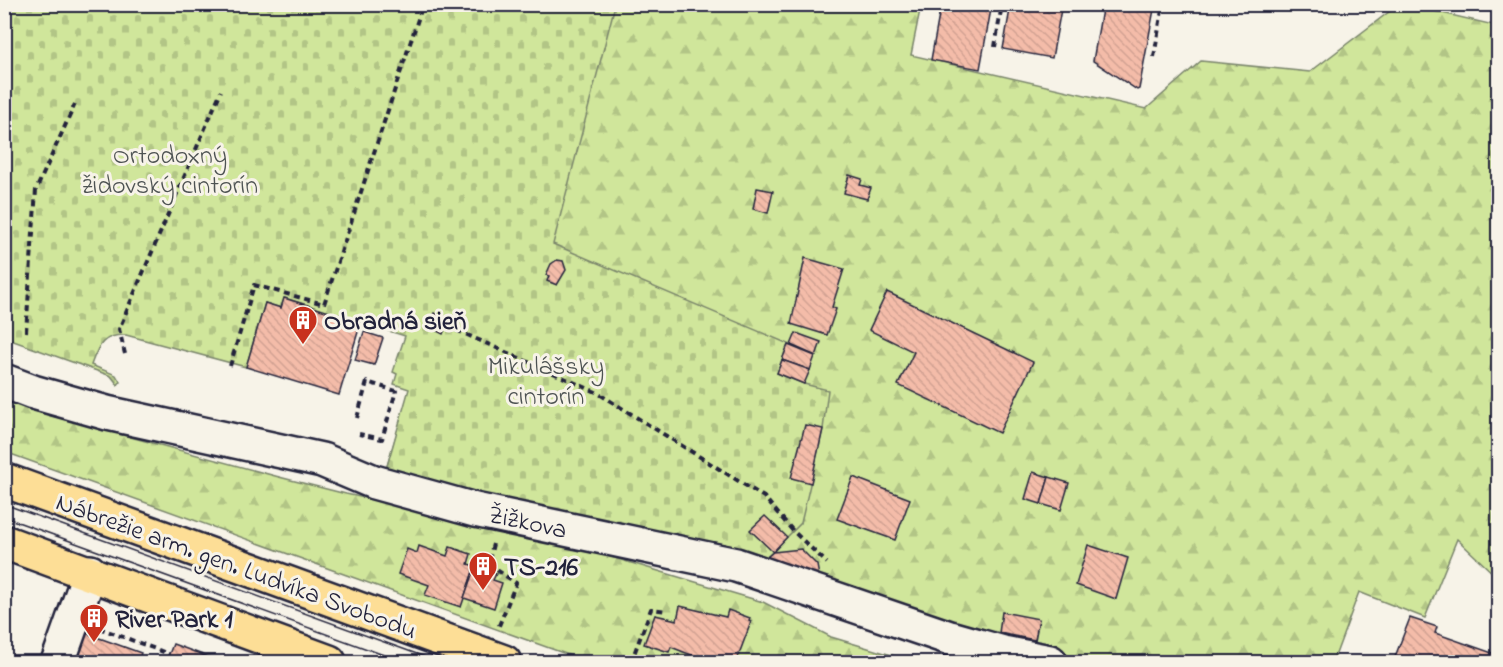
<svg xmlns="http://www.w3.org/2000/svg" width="1503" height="667" viewBox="0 0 1503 667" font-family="'Indie Flower',sans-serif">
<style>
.forest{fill:url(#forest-firs);stroke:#79846b;stroke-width:1.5}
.cemetery{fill:url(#cemetery-stones);stroke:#79846b;stroke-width:1.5}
.building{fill:url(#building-back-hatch);stroke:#22223b;stroke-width:1.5}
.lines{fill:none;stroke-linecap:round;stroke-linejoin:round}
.minor-casing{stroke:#22223b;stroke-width:38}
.major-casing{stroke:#22223b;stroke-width:38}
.path{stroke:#22223b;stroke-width:4;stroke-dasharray:6 4.5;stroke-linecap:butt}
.minor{stroke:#f7f3e8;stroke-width:33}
.major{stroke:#fdde96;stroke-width:33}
.tram{stroke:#22223b;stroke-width:1.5}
.labels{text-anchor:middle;stroke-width:6;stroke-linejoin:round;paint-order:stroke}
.park-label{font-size:26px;fill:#4e5353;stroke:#f7f3e8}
.poi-label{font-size:26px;font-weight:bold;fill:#22223b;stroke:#f7f3e8;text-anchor:start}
.street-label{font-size:26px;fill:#22223b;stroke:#f7f3e8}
</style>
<defs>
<pattern id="forest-firs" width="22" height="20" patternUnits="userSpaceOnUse" patternTransform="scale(1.5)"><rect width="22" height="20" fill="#d0e69b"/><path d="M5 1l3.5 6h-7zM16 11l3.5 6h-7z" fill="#b2c586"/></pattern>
<pattern id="cemetery-stones" width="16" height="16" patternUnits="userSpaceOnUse" patternTransform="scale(1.5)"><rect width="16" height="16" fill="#d0e69b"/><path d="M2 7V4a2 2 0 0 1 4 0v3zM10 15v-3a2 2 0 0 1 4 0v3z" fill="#b2c586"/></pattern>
<pattern id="building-back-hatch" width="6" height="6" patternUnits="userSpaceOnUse" patternTransform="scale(1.5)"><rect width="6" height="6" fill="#f4bca9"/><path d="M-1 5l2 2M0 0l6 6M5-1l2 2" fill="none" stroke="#d1a192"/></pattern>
</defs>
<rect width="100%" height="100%" fill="#f7f3e8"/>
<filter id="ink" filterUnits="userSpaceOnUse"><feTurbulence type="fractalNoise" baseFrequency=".0167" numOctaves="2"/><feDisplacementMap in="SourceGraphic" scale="12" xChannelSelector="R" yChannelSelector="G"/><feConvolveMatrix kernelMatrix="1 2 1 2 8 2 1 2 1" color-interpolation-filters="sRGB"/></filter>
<g filter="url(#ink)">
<g class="forest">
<path d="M 10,5 L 921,5 L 911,55 L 1146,109 L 1201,61 L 1310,72 L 1398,5 L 1408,5 L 1498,26 L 1498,578 L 1457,539 L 1425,618 L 1359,592 L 1333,662 L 1135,662 L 1055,656 L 729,545 L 586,521 L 385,473 L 472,179 Z"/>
<path d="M 4,396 L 45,414 L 279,477 L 346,494 L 537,535 L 763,602 L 831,637 L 915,662 L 588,662 L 5,452 Z"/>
</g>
<path class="cemetery" d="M 4,5 L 615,5 L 553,244 L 791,345 L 788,345 L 777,373 L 804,384 L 828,390 L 823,429 L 801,523 L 767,557 L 729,545 L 586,521 L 385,473 L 409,389 L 394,384 L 397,374 L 393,372 L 405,336 L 285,298 L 281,308 L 265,303 L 246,367 L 126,335 C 104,334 98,345 91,365 L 116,375 L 120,382 L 118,385 L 111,376 L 5,338 Z"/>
<g class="building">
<path d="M 941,4 L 992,4 L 980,69 L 931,60 Z"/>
<path d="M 1011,4 L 1062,4 L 1052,58 L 1003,49 Z"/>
<path d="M 1103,4 L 1155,4 L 1139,89 L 1137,90 L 1093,61 Z"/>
<path d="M 849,175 L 862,179 L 860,185 L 871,188 L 867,199 L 844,193 Z"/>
<path d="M 757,188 L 773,191 L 768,213 L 753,209 Z"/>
<path d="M 805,258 L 844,269 L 832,307 L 836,309 L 827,335 L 791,324 Z"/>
<path d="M 557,260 L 563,261 L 566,270 L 557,285 L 547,281 L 549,276 L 546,275 L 551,264 Z"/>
<path d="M 887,292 L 1033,362 L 999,433 L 898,385 L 914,352 L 869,330 Z"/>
<path d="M 284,298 L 361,322 L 339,395 L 246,367 L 265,303 L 281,308 Z"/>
<path d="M 434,313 L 449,319 L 443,334 L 429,327 Z"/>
<path d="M 364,332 L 383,338 L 374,365 L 355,360 Z"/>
<path d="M 796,333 L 821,342 L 816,356 L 791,345 Z"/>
<path d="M 788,345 L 815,356 L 810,370 L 782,360 Z"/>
<path d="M 782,360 L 810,370 L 804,384 L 777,373 Z"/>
<path d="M 805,425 L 823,429 L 811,483 L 791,478 Z"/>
<path d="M 1033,472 L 1049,477 L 1041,504 L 1025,499 Z"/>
<path d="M 853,477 L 910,499 L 895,540 L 837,519 Z"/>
<path d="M 1049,477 L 1069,483 L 1061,510 L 1041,504 Z"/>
<path d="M 765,516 L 787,537 L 773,552 L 750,530 Z"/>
<path d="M 1088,545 L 1128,558 L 1116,599 L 1076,585 Z"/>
<path d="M 419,546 L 447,556 L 450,547 L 471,554 L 468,564 L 475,566 L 461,607 L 425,595 L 429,585 L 398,574 L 407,549 L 417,553 Z"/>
<path d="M 801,549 L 817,565 L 819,576 L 767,557 L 773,552 Z"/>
<path d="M 475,566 L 496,574 L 493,580 L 502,583 L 494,608 L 464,598 Z"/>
<path d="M 680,606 L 726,617 L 728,610 L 750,618 L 749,621 L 751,622 L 736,662 L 698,662 L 699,658 L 671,647 L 669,652 L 644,644 L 655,615 L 677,620 Z"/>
<path d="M 1002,612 L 1039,619 L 1035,640 L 999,633 Z"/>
<path d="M 1410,618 L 1437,627 L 1435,633 L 1498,655 L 1498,662 L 1393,662 Z"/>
<path d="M 77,630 L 141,653 L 139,660 L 145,662 L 65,662 Z"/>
<path d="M 173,644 L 211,658 L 209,662 L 166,662 Z"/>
</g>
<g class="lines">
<g class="minor-casing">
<g id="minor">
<path d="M 4,381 L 33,392 L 107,413 L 322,460 L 374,482 L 475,510 L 736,565 L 950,638 L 1003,653 L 1050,662"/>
<path d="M 58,662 L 90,572"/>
</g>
</g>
<g class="major-casing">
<g id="major">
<path d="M 4,480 L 504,662"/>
<path d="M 4,542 L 329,662"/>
</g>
</g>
<g class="path">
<path d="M 995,47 L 1002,4"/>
<path d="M 1154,57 L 1163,4"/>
<path d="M 447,326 L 596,392 L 764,497 L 793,531 L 827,563"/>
<path d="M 26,332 L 36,190 L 75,104"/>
<path d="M 125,354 L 119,329 L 221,91"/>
<path d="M 230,366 L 254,285 L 324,304 L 423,4"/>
<path d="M 357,418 L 367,382 L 396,391 L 382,439 L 359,434"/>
<path d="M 493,544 L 488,564 L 516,583 L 498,628"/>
<path d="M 99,628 L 169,654"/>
<path d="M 631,662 L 651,609 L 667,611"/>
</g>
<use href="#minor" class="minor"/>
<use href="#major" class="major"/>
<g class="tram">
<path d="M 4,504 L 439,662"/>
<path d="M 4,517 L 403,662"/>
</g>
</g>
</g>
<defs>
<g id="building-pin" transform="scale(1.5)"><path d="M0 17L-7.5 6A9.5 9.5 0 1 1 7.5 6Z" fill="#c8321e" stroke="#f7f3e8"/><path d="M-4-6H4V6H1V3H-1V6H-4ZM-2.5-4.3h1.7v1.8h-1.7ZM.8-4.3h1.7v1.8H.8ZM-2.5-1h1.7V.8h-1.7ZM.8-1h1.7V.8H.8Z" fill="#fff"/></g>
</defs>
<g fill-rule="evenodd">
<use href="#building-pin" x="303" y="320"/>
<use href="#building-pin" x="483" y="566"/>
<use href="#building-pin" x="94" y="618"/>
</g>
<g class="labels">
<g class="park-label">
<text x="170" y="163">Ortodoxný<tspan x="170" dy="30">židovský cintorín</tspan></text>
<text x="546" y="374">Mikulášsky<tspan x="546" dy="30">cintorín</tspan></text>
</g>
<g class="poi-label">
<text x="324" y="329">Obradná sieň</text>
<text x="504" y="575">TS-216</text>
<text x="115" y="627">River Park 1</text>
</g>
<g class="street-label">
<text transform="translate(528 521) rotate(12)" y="9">Žižkova</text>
<text transform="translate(237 565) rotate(20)" y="9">Nábrežie arm. gen. Ludvíka Svobodu</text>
</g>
</g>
<rect width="1503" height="667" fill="none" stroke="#f7f3e8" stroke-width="24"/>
<rect x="12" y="12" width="1479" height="643" fill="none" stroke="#22223b" stroke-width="2" filter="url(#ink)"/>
</svg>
